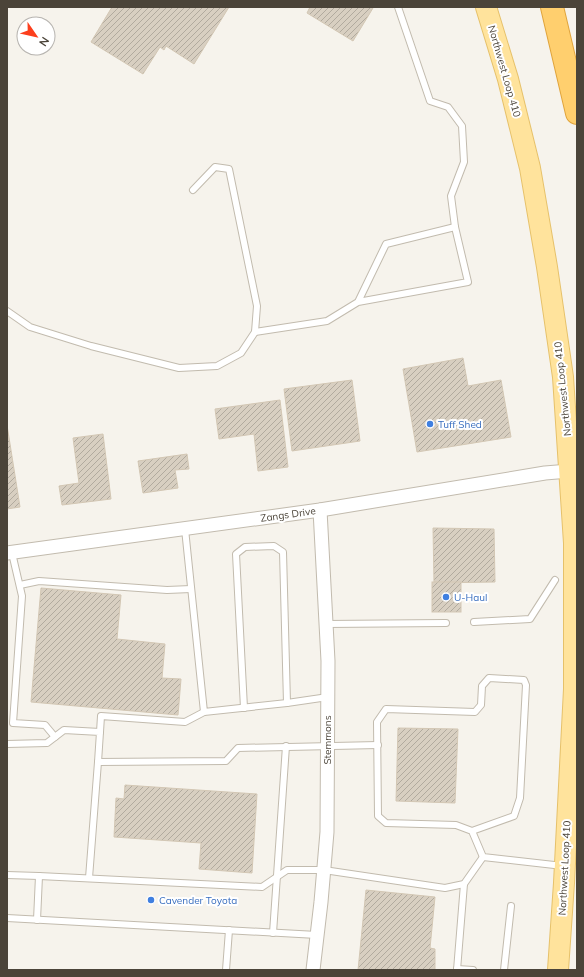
<svg xmlns="http://www.w3.org/2000/svg" width="584" height="977" viewBox="0 0 584 977" font-family="Mulish,sans-serif">
<style>
.building{fill:url(#building-hatch);stroke:#d3c7b4}
.lines{fill:none;stroke-linecap:round;stroke-linejoin:round}
.lane-casing{stroke:#c2bbae;stroke-width:8}
.street-casing{stroke:#c2bbae;stroke-width:15}
.primary-casing{stroke:#e6c16a;stroke-width:22}
.highway-casing{stroke:#e0a43c;stroke-width:24}
.lane{stroke:#fff;stroke-width:6}
.street{stroke:#fff;stroke-width:13}
.primary{stroke:#ffe39c;stroke-width:20}
.highway{stroke:#ffcf6e;stroke-width:22}
.shop-dot{fill:#3f7fe0;stroke:#fff;stroke-width:1.5}
.labels{text-anchor:middle;stroke-width:4;stroke-linejoin:round;paint-order:stroke}
.street-label{font-size:10px;fill:#4b4439;stroke:#fff}
.shop-label{font-size:10px;fill:#366cbe;stroke:#fff;text-anchor:start}
</style>
<defs>
<pattern id="building-hatch" width="6" height="6" patternUnits="userSpaceOnUse"><rect width="6" height="6" fill="#d8cfc1"/><path d="M-1 1l2-2M0 6l6-6M5 7l2-2" fill="none" stroke="#b1aa9e"/></pattern>
</defs>
<rect width="100%" height="100%" fill="#f6f3ec"/>
<g class="building">
<path d="M 112,7 L 229,7 L 194,64 L 166,46 L 164,50 L 160,47 L 143,74 L 91,42 Z"/>
<path d="M 310,7 L 371,7 L 373,8 L 353,41 L 307,13 Z"/>
<path d="M 463,358 L 468,386 L 501,380 L 511,437 L 417,452 L 403,369 Z"/>
<path d="M 352,380 L 360,441 L 292,451 L 284,389 Z"/>
<path d="M 280,400 L 288,467 L 258,471 L 254,434 L 219,439 L 215,409 Z"/>
<path d="M 7,425 L 20,507 L 7,509 Z"/>
<path d="M 103,434 L 111,499 L 62,505 L 59,486 L 79,483 L 73,438 Z"/>
<path d="M 187,454 L 189,469 L 175,470 L 178,488 L 143,493 L 138,461 Z"/>
<path d="M 433,528 L 494,529 L 495,582 L 434,583 Z"/>
<rect x="432" y="582" width="29" height="30"/>
<path d="M 41,588 L 121,595 L 117,639 L 165,644 L 162,678 L 181,679 L 178,715 L 31,702 Z"/>
<path d="M 398,728 L 458,729 L 455,803 L 396,801 Z"/>
<path d="M 125,785 L 257,794 L 252,873 L 199,869 L 201,843 L 114,837 L 116,798 L 124,799 Z"/>
<path d="M 366,890 L 435,897 L 430,948 L 435,949 L 435,970 L 358,970 Z"/>
</g>
<g class="lines">
<g class="lane-casing">
<g id="lane">
<path d="M 398,7 L 430,101 L 448,107 L 462,126 L 464,162 L 451,196 L 455,227"/>
<path d="M 7,311 L 30,327 L 91,346 L 179,368 L 217,366 L 241,353 L 255,332 L 257,306 L 229,169 L 215,167 L 193,190"/>
<path d="M 255,332 L 327,321 L 358,302 L 468,282 L 455,227 L 386,244 L 358,302"/>
<path d="M 185,529 L 204,712 L 287,703 L 328,697"/>
<path d="M 12,553 L 22,596 L 13,723 L 45,725 L 55,737"/>
<path d="M 20,585 L 39,581 L 167,590 L 191,589"/>
<path d="M 474,622 L 530,619 L 555,580"/>
<path d="M 326,624 L 446,623"/>
<path d="M 244,708 L 236,554 L 245,547 L 274,546 L 283,552 L 287,703"/>
<path d="M 100,732 L 101,716 L 185,722 L 204,712"/>
<path d="M 7,744 L 47,743 L 64,730 L 100,732 L 98,762 L 226,761 L 238,748 L 378,745"/>
<path d="M 472,831 L 514,816 L 520,798 L 526,685 L 524,680 L 489,678 L 482,686 L 481,705 L 475,712 L 386,709 L 377,722 L 378,816 L 386,823 L 456,825 L 472,831 L 483,857 L 563,866"/>
<path d="M 7,875 L 39,876 L 262,887 L 287,870 L 324,870 L 445,888 L 464,884 L 483,857"/>
<path d="M 89,878 L 98,762"/>
<path d="M 7,918 L 317,935"/>
<path d="M 37,920 L 39,876"/>
<path d="M 273,933 L 286,746"/>
<path d="M 457,969 L 473,970"/>
<path d="M 226,970 L 229,930"/>
<path d="M 457,970 L 464,884"/>
<path d="M 504,970 L 511,906"/>
</g>
</g>
<g class="street-casing">
<g id="street">
<path d="M 7,553 L 320,510 L 545,473 L 569,471"/>
<path d="M 313,970 L 321,902 L 327,832 L 328,661 L 320,510"/>
</g>
</g>
<g class="primary-casing">
<path id="primary" d="M 486,7 L 508,79 L 530,168 L 547,267 L 563,377 L 574,543 L 574,689 L 564,883 L 558,970"/>
</g>
<g class="highway-casing">
<path id="highway" d="M 552,7 L 577,113"/>
</g>
<use href="#lane" class="lane"/>
<use href="#street" class="street"/>
<use href="#primary" class="primary"/>
<use href="#highway" class="highway"/>
</g>
<g class="shop-dot">
<circle cx="430" cy="424" r="4"/>
<circle cx="446" cy="597" r="4"/>
<circle cx="151" cy="900" r="4"/>
</g>
<g class="labels">
<g class="street-label">
<text transform="translate(505 71) rotate(74)" y="4">Northwest Loop 410</text>
<text transform="translate(562 389) rotate(-96)" y="4">Northwest Loop 410</text>
<text transform="translate(288 514) rotate(-8)" y="4">Zangs Drive</text>
<text transform="translate(327 740) rotate(-90)" y="4">Stemmons</text>
<text transform="translate(564 868) rotate(-87)" y="4">Northwest Loop 410</text>
</g>
<g class="shop-label">
<text x="438" y="428">Tuff Shed</text>
<text x="454" y="601">U-Haul</text>
<text x="159" y="904">Cavender Toyota</text>
</g>
</g>
<rect width="584" height="977" fill="none" stroke="#4b4439" stroke-width="16"/>
<g transform="translate(36 36) rotate(124)"><circle r="19" fill="#ffffff" stroke="#b7b4b0"/>
<path d="M0-3L7 15L0 10L-7 15Z" fill="#fc3f1d"/>
<text y="-6" font-size="11" font-weight="bold" text-anchor="middle" fill="#4b4439">N</text>
</g>
</svg>
